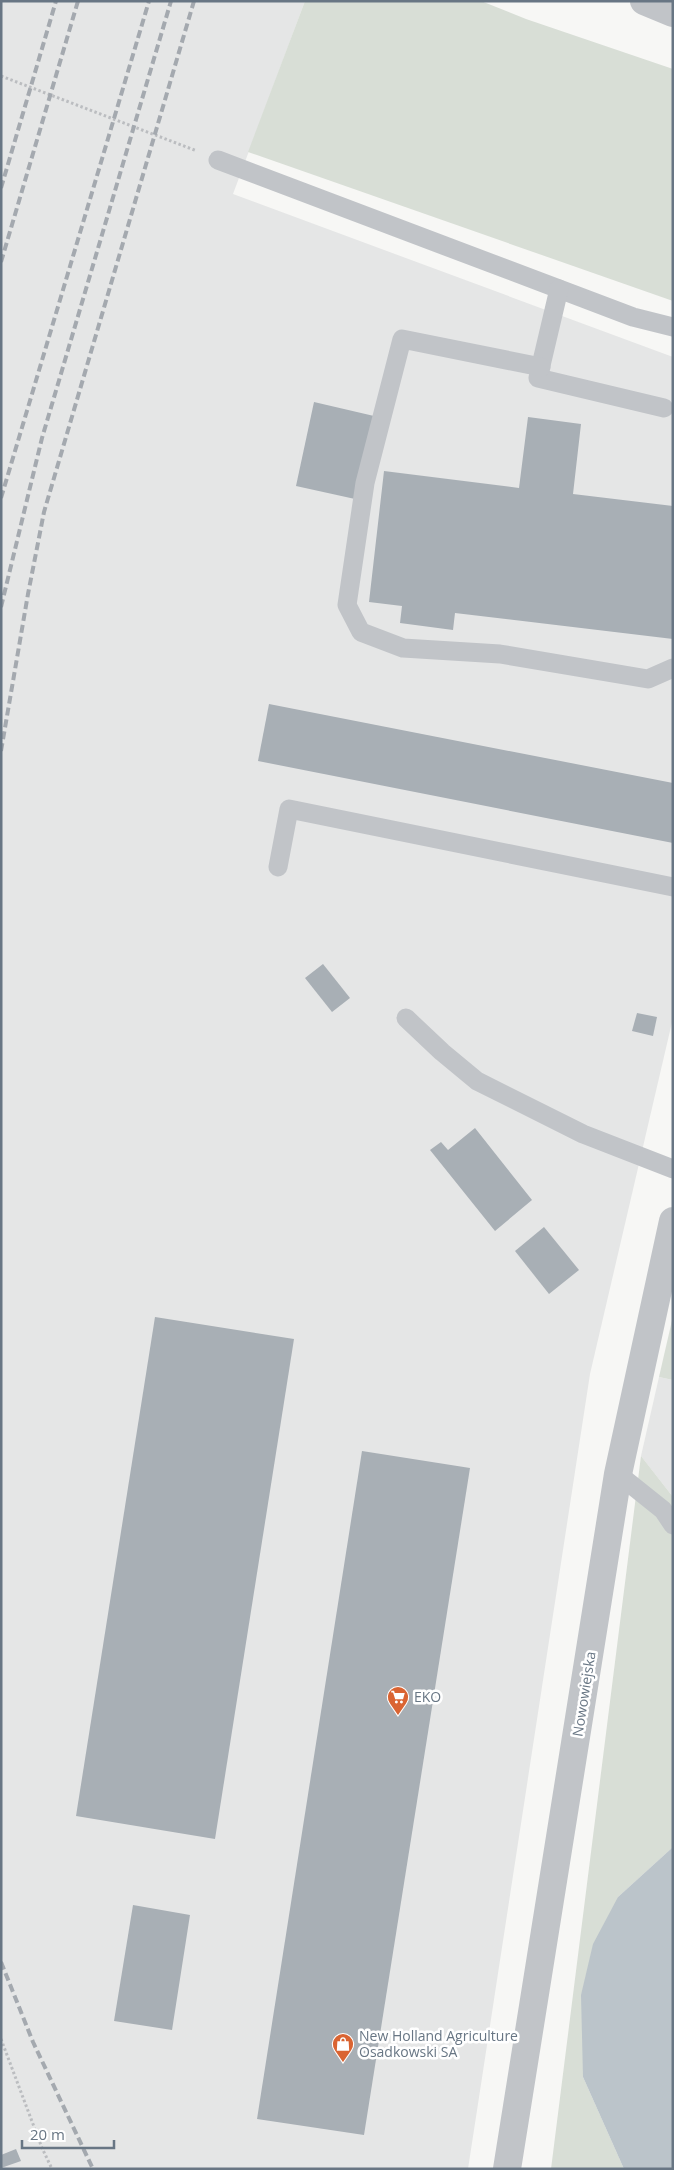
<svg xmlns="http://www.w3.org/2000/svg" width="674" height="2170" viewBox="0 0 674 2170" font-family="'Open Sans',sans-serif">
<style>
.built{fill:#e5e6e6}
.green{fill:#d8ded6}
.water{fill:#bbc4ca}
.building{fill:#a8afb5}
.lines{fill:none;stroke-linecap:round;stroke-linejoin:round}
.path{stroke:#bbbdc0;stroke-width:3;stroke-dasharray:2.5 2.5;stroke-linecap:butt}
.service{stroke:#c1c4c8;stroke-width:19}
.minor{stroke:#c1c4c8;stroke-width:28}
.tertiary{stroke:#c1c4c8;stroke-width:28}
.rail{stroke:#a4a9af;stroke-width:4;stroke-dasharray:8 4;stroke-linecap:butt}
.labels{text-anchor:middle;stroke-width:5;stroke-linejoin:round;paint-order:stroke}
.street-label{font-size:14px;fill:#687684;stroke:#fff}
.poi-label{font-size:14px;fill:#687684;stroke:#fff;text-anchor:start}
</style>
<rect width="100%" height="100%" fill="#f7f7f5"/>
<g class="built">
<path d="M 1,1 L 305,1 L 233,194 L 673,357 L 673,1018 L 590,1374 L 468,2169 L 1,2169 Z"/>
<path d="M 659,1377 L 673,1380 L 673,1497 L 641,1456 Z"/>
</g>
<g class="green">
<path d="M 305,1 L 481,1 L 526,19 L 673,69 L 673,301 L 248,152 Z"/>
<path d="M 673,1316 L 673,1380 L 659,1377 Z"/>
<path d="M 641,1456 L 673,1497 L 673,1847 L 618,1897 L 583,2077 L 624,2169 L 551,2169 Z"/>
</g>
<path class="water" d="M 673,1847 L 673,2169 L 624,2169 L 583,2077 L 581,1995 L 593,1944 L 618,1897 Z"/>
<g class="building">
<path d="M 314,402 L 374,416 L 355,499 L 296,486 Z"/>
<path d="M 528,417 L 581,424 L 573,494 L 673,506 L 673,639 L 455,613 L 453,630 L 400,623 L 402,606 L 369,602 L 384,471 L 519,488 Z"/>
<path d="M 269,704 L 673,783 L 673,843 L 258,761 Z"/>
<path d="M 323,964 L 350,998 L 332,1012 L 305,978 Z"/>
<path d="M 637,1013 L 657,1017 L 653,1036 L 632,1031 Z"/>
<path d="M 475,1128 L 532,1200 L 495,1231 L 430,1150 L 441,1142 L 448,1150 Z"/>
<path d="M 544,1227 L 579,1270 L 549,1294 L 515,1251 Z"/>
<path d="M 155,1317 L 294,1339 L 215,1839 L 76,1816 Z"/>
<path d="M 362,1451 L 470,1468 L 364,2135 L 257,2119 Z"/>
<path d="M 133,1905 L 190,1915 L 172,2030 L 114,2021 Z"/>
<path d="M 16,2149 L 21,2161 L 1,2168 L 1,2155 Z"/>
</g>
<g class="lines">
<g class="path">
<path d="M 1,76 L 197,151"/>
<path d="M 1,2039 L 42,2148 L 52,2169"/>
</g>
<g class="service">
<path d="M 218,160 L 633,317 L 673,327"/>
<path d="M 559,289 L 538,378 L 664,408"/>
<path d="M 541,367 L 402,339 L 365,483 L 347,605 L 361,632 L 403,648 L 500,654 L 648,679 L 673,668"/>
<path d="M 278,867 L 289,809 L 673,887"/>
<path d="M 406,1018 L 442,1052 L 477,1081 L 583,1134 L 673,1169"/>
<path d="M 618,1474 L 663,1510 L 673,1525"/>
</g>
<path class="minor" d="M 507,2169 L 618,1474 L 673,1221"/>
<path class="tertiary" d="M 644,1 L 673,13"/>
<g class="rail">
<path d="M 1,188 L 56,1"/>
<path d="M 1,262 L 78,1"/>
<path d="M 1,498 L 149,1"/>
<path d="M 1,607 L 42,438 L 171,1"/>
<path d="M 1,751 L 28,594 L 44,512 L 194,1"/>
<path d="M 1,1962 L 33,2042 L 93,2169"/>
</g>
</g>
<defs>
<g id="supermarket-pin" transform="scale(1.125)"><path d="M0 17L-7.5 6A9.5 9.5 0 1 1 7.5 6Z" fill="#da6432" stroke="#fff"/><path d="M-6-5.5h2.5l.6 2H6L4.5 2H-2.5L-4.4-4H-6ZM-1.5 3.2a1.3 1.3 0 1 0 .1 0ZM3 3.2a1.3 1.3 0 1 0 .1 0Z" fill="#fff"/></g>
<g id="shop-pin" transform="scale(1.125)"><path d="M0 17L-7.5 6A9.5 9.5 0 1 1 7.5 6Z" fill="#da6432" stroke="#fff"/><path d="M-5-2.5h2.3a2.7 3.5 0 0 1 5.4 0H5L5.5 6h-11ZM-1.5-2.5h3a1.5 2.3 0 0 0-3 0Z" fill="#fff"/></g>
</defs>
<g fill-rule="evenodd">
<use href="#supermarket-pin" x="398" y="1697"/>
<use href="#shop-pin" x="343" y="2044"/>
</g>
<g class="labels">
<g class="street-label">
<text transform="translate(584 1694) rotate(-81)" y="5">Nowowiejska</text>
</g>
<g class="poi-label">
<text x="414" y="1702">EKO</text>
<text x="359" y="2041">New Holland Agriculture<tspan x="359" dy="16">Osadkowski SA</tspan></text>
</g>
</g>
<rect width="674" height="2170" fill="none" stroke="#687684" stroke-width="5"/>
<path d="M22 2140v8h92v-8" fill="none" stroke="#687684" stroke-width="2.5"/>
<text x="30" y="2140" font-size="15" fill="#687684" stroke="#ffffff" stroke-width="4" paint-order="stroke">20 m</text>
</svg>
